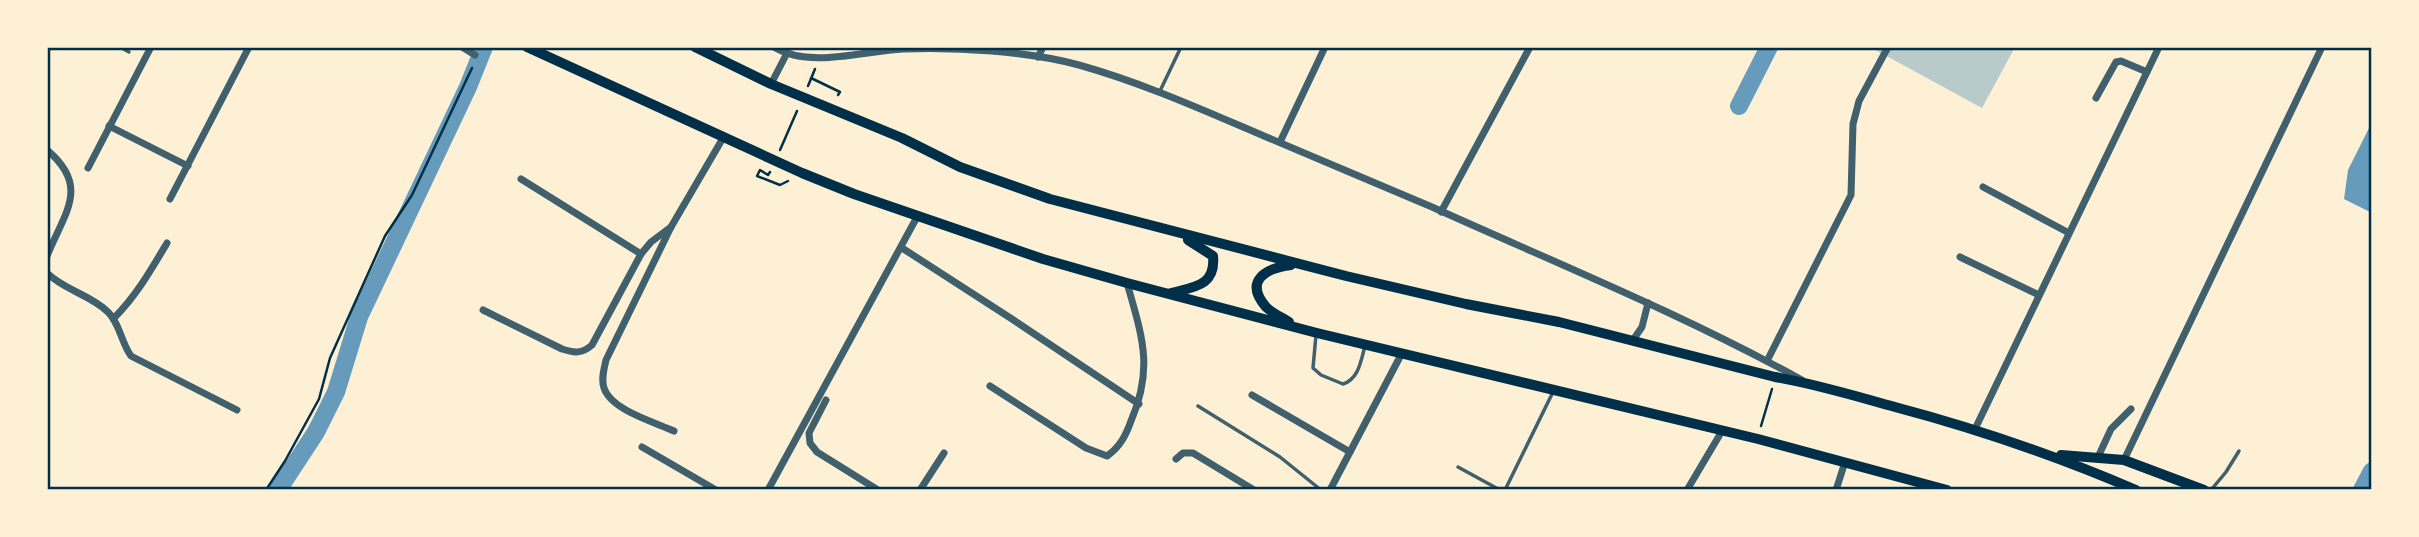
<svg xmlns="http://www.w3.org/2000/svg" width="2419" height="537" viewBox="0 0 2419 537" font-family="Arial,sans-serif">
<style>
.green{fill:#b9caca}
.water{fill:#669bbc}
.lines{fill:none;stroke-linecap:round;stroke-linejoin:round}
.canal{stroke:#669bbc;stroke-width:18}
.path{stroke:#003049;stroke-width:2.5}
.service{stroke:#3f606c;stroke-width:3.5}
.minor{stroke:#3f606c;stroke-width:7}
.secondary{stroke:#003049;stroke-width:10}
.neatline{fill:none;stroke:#003049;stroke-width:2.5}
</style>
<rect width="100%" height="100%" fill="#fdf0d5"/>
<path class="green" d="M 1870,47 L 2015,47 L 1982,108 Z"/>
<path class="water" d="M 2372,122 L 2372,213 L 2344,199 L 2348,170 Z"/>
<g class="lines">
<g class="canal">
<path d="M 1739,106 L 1769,47"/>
<path d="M 278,490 L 316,432 L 336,392 L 359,317 L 468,87 L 484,47"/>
<path d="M 2362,490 L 2372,471"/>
</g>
<g class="path">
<path d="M 811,78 L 840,92 L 838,95"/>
<path d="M 808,86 L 815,69"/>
<path d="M 780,150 L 797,111"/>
<path d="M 770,172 L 768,175 L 760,170 L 757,176 L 780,185 L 788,181"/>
<path d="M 1761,426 L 1772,389"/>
<path d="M 266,490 L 285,461 L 319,399 L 330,358 L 385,236 L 412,195 L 472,68"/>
</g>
<g class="service">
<path d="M 120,47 L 129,52"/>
<path d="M 1160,91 L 1181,47"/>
<path d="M 1316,335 L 1313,368 L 1321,375 L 1343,384 C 1359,379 1361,360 1365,346"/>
<path d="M 1198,406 L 1280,457 L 1321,490"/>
<path d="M 1458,467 L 1500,490"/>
<path d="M 1505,490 L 1553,392"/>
<path d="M 2211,490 L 2226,472 L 2239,451"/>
</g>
<g class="minor">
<path d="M 462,47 L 475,55"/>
<path d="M 774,47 C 810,69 863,51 903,49 C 956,47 1028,51 1079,65 C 1143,83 1203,110 1264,136 C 1320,160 1376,183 1432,207 C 1556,263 1682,314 1802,380"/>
<path d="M 1038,57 L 1043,47"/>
<path d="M 771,84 L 786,55"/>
<path d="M 2096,98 L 2116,62 L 2121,61 L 2147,72"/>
<path d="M 109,126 L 188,166"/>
<path d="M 1280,142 L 1325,47"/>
<path d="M 47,150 C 91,187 64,213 47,256"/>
<path d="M 88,168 L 151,47"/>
<path d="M 521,179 L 641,254 L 651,242 L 671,227 L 723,138"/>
<path d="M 1983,187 L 2069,233"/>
<path d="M 170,199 L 249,47"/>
<path d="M 1441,212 L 1530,47"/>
<path d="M 671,227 L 606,360 C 604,369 601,379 604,388 C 611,410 654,422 674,431"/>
<path d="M 902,248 L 1012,319 L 1139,404"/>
<path d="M 1960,257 L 2039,295"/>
<path d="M 47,273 C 64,290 91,295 108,312 C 120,324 121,342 131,356 L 237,410"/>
<path d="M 483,310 L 562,349 C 574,353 582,354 592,345 L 641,254"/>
<path d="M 114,318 C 136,296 151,270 167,243"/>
<path d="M 1633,340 L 1642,327 L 1648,303"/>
<path d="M 1767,361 L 1851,195 L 1853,124 L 1859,101 L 1888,47"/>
<path d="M 990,386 L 1086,448 L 1107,456 C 1120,447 1126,435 1131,421 C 1154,368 1142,336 1127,283"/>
<path d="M 1252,395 L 1350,452"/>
<path d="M 826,400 L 809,433 L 810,443 L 817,452 L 878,490"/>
<path d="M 1975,429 L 2159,47"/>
<path d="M 642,447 L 716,490"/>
<path d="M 2098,457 L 2111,429 L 2131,409"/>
<path d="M 1176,459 L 1183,453 L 1193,453 L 1254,490"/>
<path d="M 2124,460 L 2322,47"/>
<path d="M 768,490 L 917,217"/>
<path d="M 920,490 L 944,453"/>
<path d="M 1330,490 L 1402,353"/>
<path d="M 1687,490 L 1722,431"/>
<path d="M 1836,490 L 1845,462"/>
</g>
<g class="secondary">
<path d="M 527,47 L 802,173 L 854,194 L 1043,259 L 1127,283 L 1317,333 L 1758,439 L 1947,490"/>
<path d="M 695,47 L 771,84 L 902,138 L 960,167 L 1050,199 L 1346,276 L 1466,304 L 1559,322 L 1775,377 C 1816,384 1855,396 1895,407 C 1978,429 2057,456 2136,490"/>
<path d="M 1171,293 C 1194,287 1216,286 1213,256 L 1188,240"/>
<path d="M 1289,322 C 1281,317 1272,313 1266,307 C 1243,280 1267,268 1291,265"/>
<path d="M 2061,455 L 2124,460 L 2204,490"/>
</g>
</g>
<rect width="2419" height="537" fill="none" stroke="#fdf0d5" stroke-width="98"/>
<rect x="49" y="49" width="2321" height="439" class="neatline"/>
</svg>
